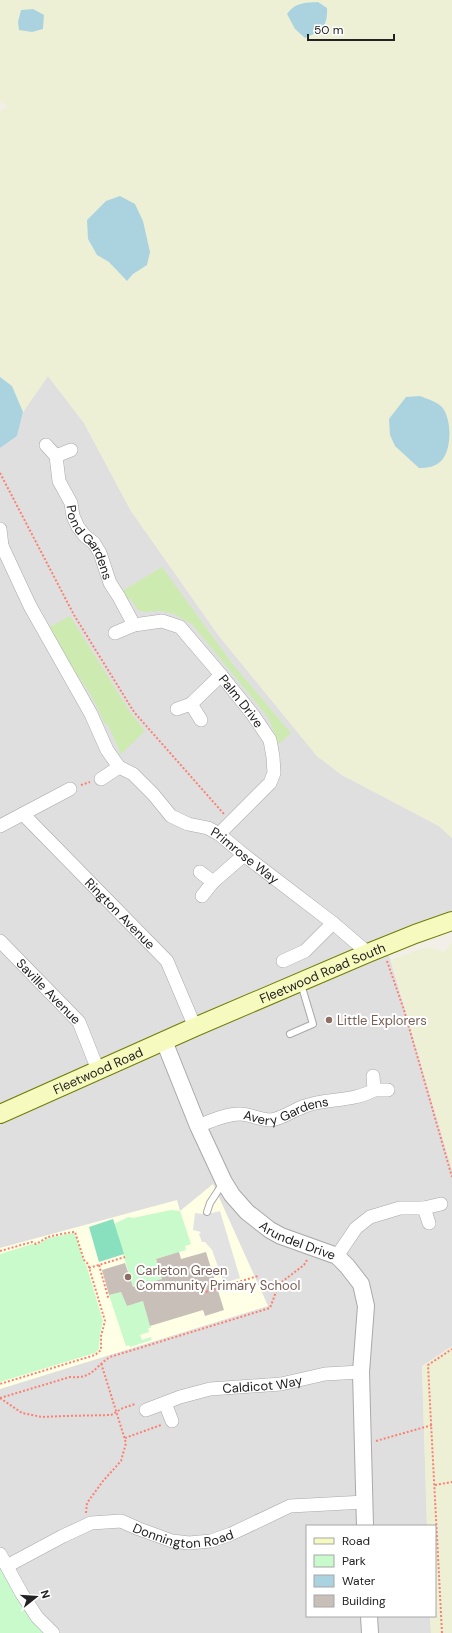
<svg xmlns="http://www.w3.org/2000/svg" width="452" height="1633" viewBox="0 0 452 1633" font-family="'DM Sans',sans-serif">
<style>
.residential{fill:#e0dfdf}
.education{fill:#ffffe5}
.farmland{fill:#eef0d5;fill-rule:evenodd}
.grass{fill:#cdebb0}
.park{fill:#c8facc}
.pitch{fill:#88e0be}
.parking{fill:#e2e2e2}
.water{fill:#aad3df}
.building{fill:#c7bfb8}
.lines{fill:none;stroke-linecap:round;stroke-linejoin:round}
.service-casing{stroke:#a9a9a9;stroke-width:8}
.minor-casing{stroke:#a9a9a9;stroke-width:14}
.tertiary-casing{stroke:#a9a9a9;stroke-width:18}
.secondary-casing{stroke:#707d05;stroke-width:20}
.path{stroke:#fa8072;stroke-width:2;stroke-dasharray:2 2;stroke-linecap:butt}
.service{stroke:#fff;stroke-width:6}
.minor{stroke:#fff;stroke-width:13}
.tertiary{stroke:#fff;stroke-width:16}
.secondary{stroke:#f7fabf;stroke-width:18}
.education-dot{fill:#8d6e63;stroke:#fff;stroke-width:1.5}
.labels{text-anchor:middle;stroke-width:4;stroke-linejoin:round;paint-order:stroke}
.street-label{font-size:13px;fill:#222;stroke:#fff}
.education-label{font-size:13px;fill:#785e54;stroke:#fff;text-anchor:start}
</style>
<rect width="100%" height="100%" fill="#f2efe9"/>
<path class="residential" d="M 48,376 L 84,423 L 131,511 L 219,636 L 317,756 L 342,775 L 439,826 L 452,838 L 452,921 L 386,945 L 452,1170 L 452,1346 L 422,1366 L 427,1526 L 307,1526 L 307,1616 L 430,1616 L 431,1633 L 0,1633 L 0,448 L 17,436 L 23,412 Z"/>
<path class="education" d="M 213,1184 L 268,1306 L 0,1389 L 0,1248 L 177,1200 L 180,1211 Z"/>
<g class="farmland">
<path d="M 0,0 L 452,0 L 452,838 L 439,826 L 342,775 L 317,756 L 219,636 L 131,511 L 84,423 L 48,376 L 23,412 L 12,386 L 0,377 L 0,110 L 8,107 L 0,102 ZM 106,201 L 147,265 L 133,274 L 128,281 L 109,262 L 97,255 L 88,239 L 98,210 Z"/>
<path d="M 452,941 L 452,1170 L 391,960 L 426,947 L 445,952 Z"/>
<path d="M 452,1347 L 452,1633 L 431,1633 L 430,1616 L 435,1616 L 435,1526 L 427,1526 L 422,1366 Z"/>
</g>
<g class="grass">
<path d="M 162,567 L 234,666 L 291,733 L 279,744 L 268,717 L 192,624 L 174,614 L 161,611 L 143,612 L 137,609 L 131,599 L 127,599 L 123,592 L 124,590 Z"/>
<path d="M 70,616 L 130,712 L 145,731 L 121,754 L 108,725 L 105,724 L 91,695 L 55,642 L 50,627 Z"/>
</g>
<g class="park">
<path d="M 171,1210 L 180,1211 L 191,1244 L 185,1246 L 186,1250 L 156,1259 L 162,1279 L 133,1287 L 114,1224 L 128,1217 L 133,1218 Z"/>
<path d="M 73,1233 L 76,1236 L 84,1262 L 86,1264 L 103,1321 L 100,1334 L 99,1349 L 95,1353 L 0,1382 L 0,1254 L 32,1244 L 36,1245 L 48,1238 Z"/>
<path d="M 121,1292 L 127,1306 L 146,1300 L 146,1312 L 151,1328 L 148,1328 L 149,1332 L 140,1335 L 142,1340 L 151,1337 L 152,1340 L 130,1347 L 129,1345 L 126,1346 L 109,1295 Z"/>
<path d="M 0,1566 L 31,1619 L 43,1633 L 0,1633 Z"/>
</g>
<path class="pitch" d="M 113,1219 L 124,1254 L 99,1262 L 89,1227 Z"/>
<path class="parking" d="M 220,1211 L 240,1278 L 224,1283 L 212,1250 L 205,1242 L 202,1242 L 199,1234 L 201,1232 L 193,1230 L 195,1213 L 203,1214 L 204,1212 L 212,1213 Z"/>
<g class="water">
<path d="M 318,2 L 327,8 C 328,27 321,31 305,38 L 295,29 L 287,14 C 296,2 304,3 318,2 Z"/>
<path d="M 33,9 L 44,15 L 43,29 L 32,32 L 19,30 L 18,22 L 21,10 Z"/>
<path d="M 120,196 L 135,204 L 143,221 L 150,252 L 147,265 L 133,274 L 127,281 L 109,262 L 97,255 L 88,239 L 87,220 L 106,201 Z"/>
<path d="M 0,377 L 12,386 L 23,412 L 17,436 L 0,448 Z"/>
<path d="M 420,396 C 427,399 436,401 442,407 C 452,419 452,449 442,460 C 436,467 427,468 419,468 L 395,446 L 390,435 L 389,419 L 406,397 Z"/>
</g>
<path class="building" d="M 179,1252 L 181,1259 L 206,1252 L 224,1310 L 205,1316 L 203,1310 L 150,1326 L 143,1301 L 127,1306 L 121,1292 L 109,1295 L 102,1270 L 125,1263 L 133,1287 L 162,1279 L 156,1259 Z"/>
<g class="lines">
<g class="service-casing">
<g id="service">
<path d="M 290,1034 L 313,1024 L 301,984"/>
<path d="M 207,1212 L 210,1203 L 223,1183"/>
</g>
</g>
<g class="minor-casing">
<g id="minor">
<path d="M 46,445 L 56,456"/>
<path id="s1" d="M 71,450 L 56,456 L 59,481 L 71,503 L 73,516 L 78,527 L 85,536 L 94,543 L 100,553 L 110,583 L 119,597 L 134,625"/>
<path d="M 0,529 L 2,546"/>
<path id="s2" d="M 0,546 L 2,546 L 30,606 L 91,714 L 107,750 L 119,767 L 133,774 L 153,794 L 171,816 L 188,824 L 208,828 L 219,834 L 244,855 L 333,923 L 368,953"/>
<path id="s3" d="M 115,633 L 134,625 L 162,621 L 180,627 L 221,675 L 253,715 L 270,740 L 273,757 L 274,773 L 270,783 L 219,834"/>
<path d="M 191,704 L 201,720"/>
<path d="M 177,709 L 191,704 L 221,675"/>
<path d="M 101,779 L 119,767"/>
<path id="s4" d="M 23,814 L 167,961 L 195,1027"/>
<path d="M 0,826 L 70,789"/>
<path d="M 200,872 L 213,882"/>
<path d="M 202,896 L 213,882 L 244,855"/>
<path id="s5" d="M 0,941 L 79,1022 L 98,1070"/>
<path d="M 283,961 L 305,951 L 333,923"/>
<path d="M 374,1090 L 388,1090"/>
<path id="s6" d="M 198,1126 C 211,1121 225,1114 240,1114 C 250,1114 260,1120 270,1120 C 282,1119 293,1110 305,1106 C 327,1098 353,1102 374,1090 L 373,1076"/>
<path d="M 424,1208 L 429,1223"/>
<path d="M 337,1256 L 356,1228 L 370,1217 L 400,1208 L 424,1208 L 441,1204"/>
<path d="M 165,1403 L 172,1421"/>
<path id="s7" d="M 146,1410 L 180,1397 L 210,1389 L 281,1384 L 325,1374 L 361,1372"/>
<path d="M 0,1554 L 22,1594 L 37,1617 L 53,1633"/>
<path id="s8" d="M 7,1566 L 63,1536 L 91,1523 L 121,1521 L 139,1529 L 172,1541 L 189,1543 L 211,1541 L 231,1534 L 290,1506 L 365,1502"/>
</g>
</g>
<g class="tertiary-casing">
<g id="tertiary">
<path id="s9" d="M 164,1041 L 198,1126 L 224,1182 L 232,1195 L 247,1212 L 270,1230 L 281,1236 L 337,1256 L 347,1266 L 361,1284 L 366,1306 L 361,1372 L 365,1526"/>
<path d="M 369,1616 L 370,1633"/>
</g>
</g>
<g class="secondary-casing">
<g id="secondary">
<path id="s10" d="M 0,1114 L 195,1027 L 368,953 L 415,934 L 452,921"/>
</g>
</g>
<g class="path">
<path d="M 0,473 L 74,615 L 134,712 L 224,814"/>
<path d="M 81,785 L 90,782"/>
<path d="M 387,961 L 404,1010 L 452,1177"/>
<path d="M 0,1251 L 32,1242 L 36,1244 C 40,1242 44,1239 48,1237 C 51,1236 71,1232 75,1232 L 84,1260 L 88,1264 L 105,1321 L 101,1336 L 101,1350 L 95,1355 L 0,1384"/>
<path d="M 99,1265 L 108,1297 L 110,1298"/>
<path d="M 89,1268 L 125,1257"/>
<path d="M 202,1293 L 258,1276"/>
<path d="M 0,1398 L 70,1377 C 93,1379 93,1368 110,1357 L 270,1308 L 279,1284 L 304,1265 L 307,1260"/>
<path d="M 0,1398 L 22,1413 L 42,1417 L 65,1416 L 111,1415 L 123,1408 L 135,1404"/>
<path d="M 125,1438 L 161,1425"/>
<path d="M 376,1441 L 432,1425"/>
<path d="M 435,1485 L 452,1482"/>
<path d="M 86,1513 L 87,1503 L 103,1481 L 121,1461 L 126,1443 L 101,1363"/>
<path d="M 442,1633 L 428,1365 L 452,1349"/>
</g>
<use href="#service" class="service"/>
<use href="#minor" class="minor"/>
<use href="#tertiary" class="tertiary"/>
<use href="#secondary" class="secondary"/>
</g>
<g class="education-dot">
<circle cx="329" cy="1020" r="4"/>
<circle cx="128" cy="1277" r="4"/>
</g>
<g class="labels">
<g class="street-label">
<text dy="5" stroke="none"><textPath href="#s1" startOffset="111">Pond Gardens</textPath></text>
<text dy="5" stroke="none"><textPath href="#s3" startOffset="164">Palm Drive</textPath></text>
<text dy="5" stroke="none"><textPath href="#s2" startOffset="410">Primrose Way</textPath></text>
<text dy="5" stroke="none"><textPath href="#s4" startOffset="139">Rington Avenue</textPath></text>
<text dy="5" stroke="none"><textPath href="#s10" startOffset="352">Fleetwood Road South</textPath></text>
<text dy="5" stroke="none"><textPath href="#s5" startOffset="70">Saville Avenue</textPath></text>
<text dy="5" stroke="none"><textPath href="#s10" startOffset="107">Fleetwood Road</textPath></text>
<text dy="5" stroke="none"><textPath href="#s6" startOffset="92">Avery Gardens</textPath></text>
<text dy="5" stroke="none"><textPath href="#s9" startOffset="250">Arundel Drive</textPath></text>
<text dy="5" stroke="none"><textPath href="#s7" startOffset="120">Caldicot Way</textPath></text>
<text dy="5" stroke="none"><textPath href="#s8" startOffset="190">Donnington Road</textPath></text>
</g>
<g class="education-label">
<text x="337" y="1025">Little Explorers</text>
<text x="136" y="1275">Carleton Green<tspan x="136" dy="15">Community Primary School</tspan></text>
</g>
</g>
<rect x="306" y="1525" width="130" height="92" fill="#ffffff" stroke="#a7a7a7"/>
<rect x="314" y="1538" width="20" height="6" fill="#f7fabf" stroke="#a7a7a7"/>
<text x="342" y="1545" font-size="12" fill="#222222">Road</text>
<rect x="314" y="1555" width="20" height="12" fill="#c8facc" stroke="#a7a7a7"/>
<text x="342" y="1565" font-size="12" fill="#222222">Park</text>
<rect x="314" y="1575" width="20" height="12" fill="#aad3df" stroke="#a7a7a7"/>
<text x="342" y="1585" font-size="12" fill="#222222">Water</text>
<rect x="314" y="1595" width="20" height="12" fill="#c7bfb8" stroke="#a7a7a7"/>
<text x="342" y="1605" font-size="12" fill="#222222">Building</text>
<g transform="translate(36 1597) rotate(73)" stroke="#ffffff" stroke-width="3" paint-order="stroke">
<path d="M0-3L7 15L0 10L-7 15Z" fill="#222222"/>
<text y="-6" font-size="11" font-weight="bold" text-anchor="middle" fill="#222222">N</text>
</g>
<path d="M308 34v6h86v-6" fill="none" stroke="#222222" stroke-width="2"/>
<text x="314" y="34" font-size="12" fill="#222222" stroke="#ffffff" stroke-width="3" paint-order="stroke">50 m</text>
</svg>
